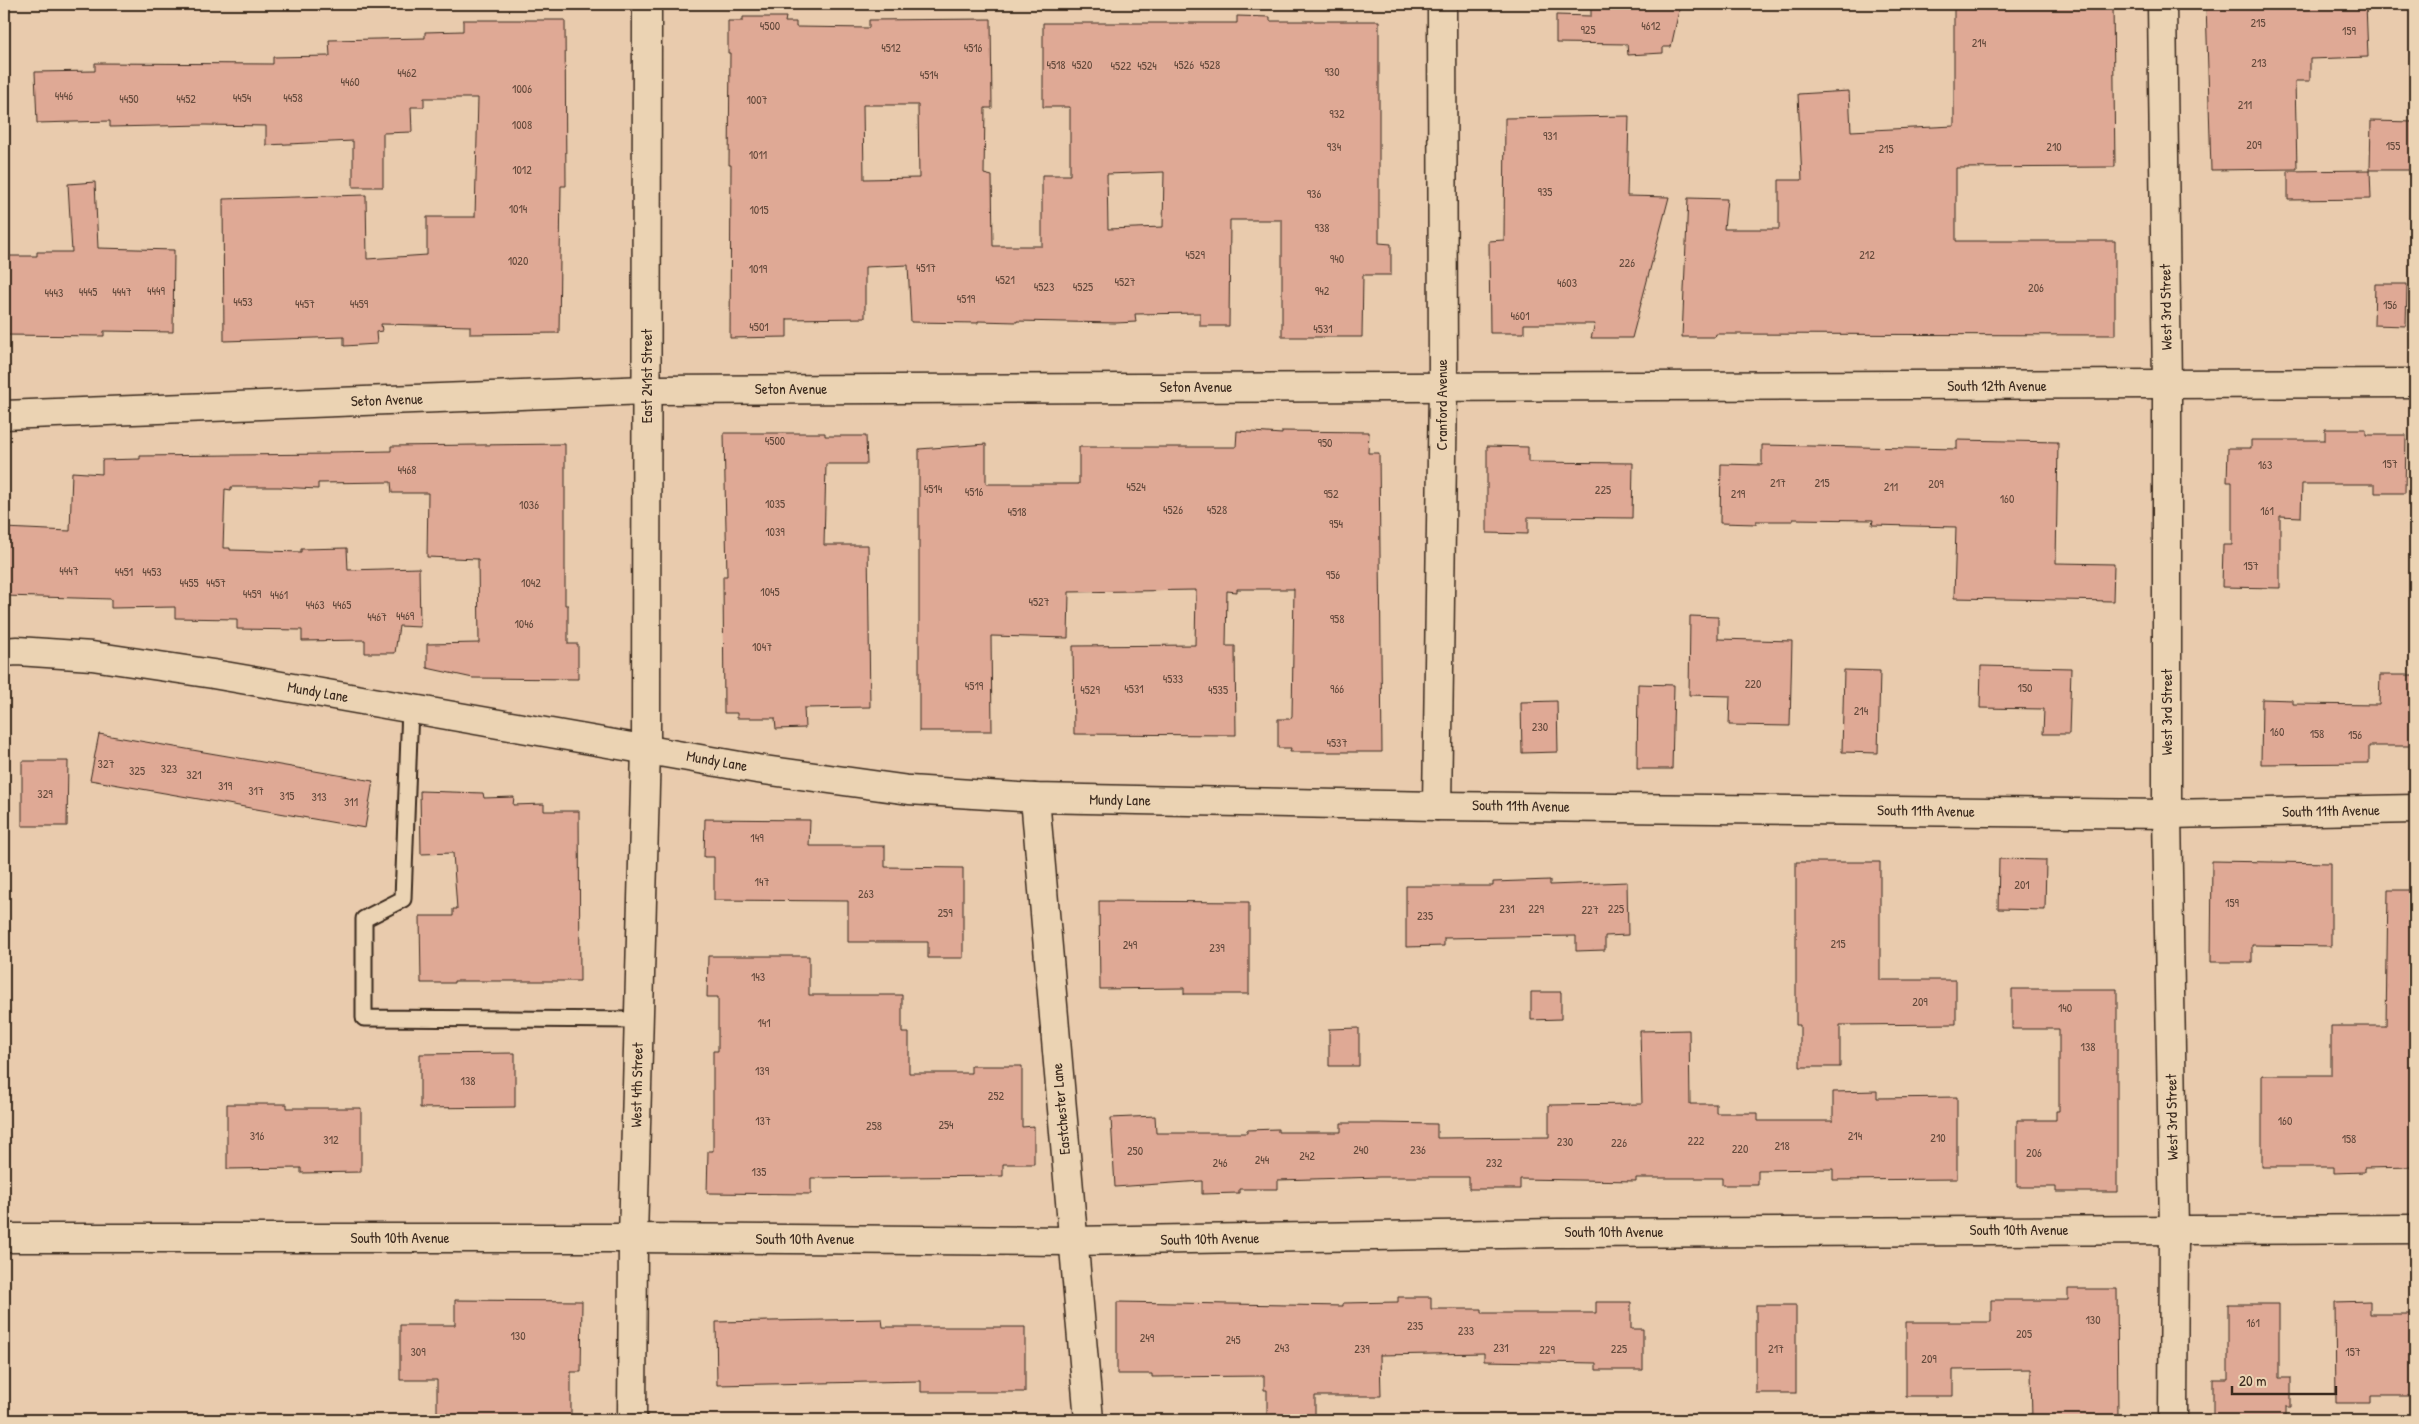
<svg xmlns="http://www.w3.org/2000/svg" width="2419" height="1424" viewBox="0 0 2419 1424" font-family="'Patrick Hand',sans-serif">
<style>
.building{fill:#dfa995;stroke:#3b2a1e;fill-rule:evenodd}
.lines{fill:none;stroke-linecap:round;stroke-linejoin:round}
.lane-casing{stroke:#3b2a1e;stroke-width:19}
.street-casing{stroke:#3b2a1e;stroke-width:31}
.secondary-casing{stroke:#3b2a1e;stroke-width:31}
.lane{stroke:#ebd3b3;stroke-width:15}
.street{stroke:#ebd3b3;stroke-width:28}
.secondary{stroke:#ebd3b3;stroke-width:28}
.labels{text-anchor:middle;stroke-width:4.5;stroke-linejoin:round;paint-order:stroke}
.number-label{font-size:12px;fill:#644a3c}
.street-label{font-size:15px;fill:#3b2a1e;stroke:#ebd3b3}
</style>
<rect width="100%" height="100%" fill="#e9cbad"/>
<filter id="ink" filterUnits="userSpaceOnUse"><feTurbulence type="fractalNoise" baseFrequency=".02" numOctaves="2"/><feDisplacementMap in="SourceGraphic" scale="10" xChannelSelector="R" yChannelSelector="G"/><feConvolveMatrix kernelMatrix="1 2 1 2 8 2 1 2 1" color-interpolation-filters="sRGB"/></filter>
<g filter="url(#ink)">
<g class="building">
<path d="M 1664,4 L 1664,6 L 1680,6 L 1671,47 L 1663,47 L 1663,53 L 1628,55 L 1627,44 L 1556,43 L 1556,15 L 1591,16 L 1591,7 L 1626,8 L 1626,6 Z"/>
<path d="M 1954,4 L 2113,4 L 2115,167 L 1956,168 L 1956,241 L 2115,241 L 2115,335 L 1716,334 L 1715,337 L 1682,337 L 1688,198 L 1727,199 L 1724,229 L 1779,229 L 1779,180 L 1802,180 L 1798,94 L 1849,91 L 1851,131 L 1954,126 Z"/>
<path d="M 2206,4 L 2366,4 L 2368,57 L 2310,59 L 2310,81 L 2295,81 L 2297,169 L 2211,170 Z"/>
<path d="M 1237,16 L 1270,17 L 1270,21 L 1379,21 L 1379,243 L 1391,244 L 1391,275 L 1363,275 L 1362,337 L 1282,337 L 1282,220 L 1230,220 L 1229,326 L 1200,326 L 1200,313 L 1135,314 L 1136,322 L 1116,323 L 1017,321 L 1017,322 L 978,321 L 978,323 L 911,322 L 908,265 L 865,267 L 865,318 L 787,319 L 787,337 L 730,338 L 731,165 L 729,165 L 730,53 L 728,53 L 728,21 L 743,21 L 743,17 L 786,17 L 785,22 L 796,22 L 796,27 L 869,28 L 869,20 L 991,19 L 992,108 L 985,108 L 984,174 L 992,176 L 993,246 L 1042,246 L 1042,175 L 1070,175 L 1070,107 L 1043,107 L 1043,23 L 1237,23 ZM 863,105 L 918,105 L 919,178 L 864,179 ZM 1164,172 L 1163,227 L 1108,229 L 1107,174 Z"/>
<path d="M 463,20 L 565,20 L 566,186 L 561,186 L 559,333 L 470,334 L 470,326 L 381,324 L 382,331 L 376,332 L 377,344 L 344,346 L 344,337 L 224,341 L 223,199 L 366,195 L 367,259 L 427,255 L 427,217 L 475,217 L 478,98 L 424,98 L 424,107 L 411,107 L 412,132 L 383,133 L 383,187 L 353,187 L 353,141 L 266,145 L 266,126 L 205,125 L 110,127 L 110,121 L 37,123 L 35,72 L 95,71 L 95,63 L 273,64 L 273,57 L 330,56 L 329,40 L 425,38 L 425,32 L 463,31 Z"/>
<path d="M 1629,116 L 1627,196 L 1669,197 L 1632,338 L 1591,338 L 1595,324 L 1524,324 L 1524,333 L 1490,333 L 1489,241 L 1504,240 L 1505,118 Z"/>
<path d="M 2371,121 L 2415,122 L 2415,170 L 2370,170 Z"/>
<path d="M 2370,170 L 2371,199 L 2288,200 L 2288,171 Z"/>
<path d="M 95,182 L 98,248 L 174,250 L 173,332 L 104,331 L 104,336 L 4,335 L 4,256 L 37,256 L 37,252 L 72,252 L 68,184 Z"/>
<path d="M 2375,284 L 2407,284 L 2406,326 L 2374,325 Z"/>
<path d="M 2325,429 L 2366,429 L 2366,435 L 2406,435 L 2405,493 L 2375,493 L 2375,484 L 2302,484 L 2301,517 L 2280,516 L 2280,588 L 2222,587 L 2223,545 L 2232,545 L 2232,482 L 2227,482 L 2228,448 L 2251,448 L 2251,440 L 2325,440 Z"/>
<path d="M 1237,431 L 1282,434 L 1282,431 L 1369,432 L 1368,453 L 1379,453 L 1382,752 L 1290,752 L 1291,748 L 1278,748 L 1278,719 L 1290,719 L 1292,716 L 1294,589 L 1237,589 L 1237,592 L 1227,591 L 1226,646 L 1235,646 L 1236,735 L 1074,734 L 1073,646 L 1195,645 L 1196,590 L 1069,592 L 1068,638 L 991,636 L 992,731 L 919,731 L 919,449 L 986,444 L 986,484 L 1079,484 L 1079,447 L 1236,447 Z"/>
<path d="M 724,433 L 825,433 L 825,436 L 866,436 L 867,464 L 826,464 L 824,545 L 868,545 L 870,707 L 804,708 L 805,728 L 776,729 L 775,718 L 737,718 L 737,713 L 724,713 L 723,576 L 727,576 Z"/>
<path d="M 1957,440 L 2058,442 L 2056,563 L 2114,564 L 2113,601 L 1954,598 L 1956,527 L 1872,525 L 1873,520 L 1793,519 L 1793,521 L 1756,521 L 1756,524 L 1720,523 L 1721,464 L 1762,465 L 1762,445 L 1957,449 Z"/>
<path d="M 565,444 L 565,605 L 568,605 L 568,644 L 578,644 L 578,679 L 473,678 L 427,668 L 427,644 L 479,643 L 478,559 L 427,557 L 428,493 L 392,493 L 391,482 L 318,483 L 318,489 L 279,487 L 231,487 L 231,490 L 225,489 L 223,548 L 230,548 L 230,550 L 301,552 L 301,549 L 347,548 L 348,570 L 419,568 L 420,627 L 399,626 L 395,653 L 365,653 L 365,640 L 302,641 L 302,630 L 237,629 L 237,619 L 175,618 L 175,607 L 111,608 L 111,599 L 4,596 L 4,528 L 70,531 L 72,472 L 102,474 L 102,460 L 140,459 L 140,456 L 329,454 L 330,452 L 391,451 L 391,446 Z"/>
<path d="M 1487,446 L 1528,447 L 1528,462 L 1633,463 L 1632,518 L 1528,517 L 1528,534 L 1487,533 Z"/>
<path d="M 1690,616 L 1718,617 L 1718,639 L 1792,641 L 1790,726 L 1729,725 L 1730,696 L 1689,695 Z"/>
<path d="M 1981,666 L 2071,668 L 2069,734 L 2043,734 L 2044,709 L 1980,708 Z"/>
<path d="M 1844,670 L 1880,671 L 1878,753 L 1842,752 Z"/>
<path d="M 2380,675 L 2415,675 L 2415,746 L 2369,746 L 2369,763 L 2261,764 L 2262,699 L 2293,700 L 2293,704 L 2379,705 Z"/>
<path d="M 1638,684 L 1674,685 L 1672,769 L 1637,769 Z"/>
<path d="M 1557,701 L 1558,752 L 1522,753 L 1521,702 Z"/>
<path d="M 99,734 L 373,781 L 365,828 L 90,780 Z"/>
<path d="M 22,761 L 68,761 L 67,826 L 22,826 Z"/>
<path d="M 420,791 L 483,793 L 484,798 L 514,797 L 513,805 L 544,804 L 544,811 L 579,811 L 580,981 L 454,981 L 454,983 L 421,983 L 420,916 L 453,916 L 453,909 L 457,909 L 453,853 L 421,854 Z"/>
<path d="M 705,819 L 810,820 L 809,846 L 885,846 L 885,867 L 963,868 L 963,958 L 928,958 L 928,942 L 848,942 L 848,901 L 714,900 L 714,857 L 704,857 Z"/>
<path d="M 1999,859 L 2046,860 L 2045,910 L 1998,909 Z"/>
<path d="M 2212,861 L 2331,863 L 2331,946 L 2252,945 L 2252,962 L 2211,962 Z"/>
<path d="M 1796,862 L 1880,862 L 1880,980 L 1956,980 L 1956,1024 L 1840,1025 L 1840,1067 L 1800,1067 L 1800,1025 L 1796,1025 Z"/>
<path d="M 1550,880 L 1550,885 L 1627,882 L 1628,935 L 1605,936 L 1605,950 L 1576,951 L 1576,936 L 1444,938 L 1444,946 L 1406,947 L 1406,886 L 1493,886 L 1493,882 Z"/>
<path d="M 2388,890 L 2415,890 L 2415,1002 L 2413,1002 L 2415,1167 L 2364,1168 L 2364,1172 L 2334,1173 L 2334,1167 L 2262,1167 L 2262,1075 L 2331,1075 L 2331,1026 L 2386,1026 Z"/>
<path d="M 1099,901 L 1249,902 L 1249,994 L 1184,994 L 1184,988 L 1100,989 Z"/>
<path d="M 708,956 L 809,956 L 809,995 L 902,995 L 902,1033 L 909,1033 L 909,1073 L 971,1073 L 971,1066 L 1022,1066 L 1022,1127 L 1034,1126 L 1034,1164 L 1003,1164 L 1003,1176 L 811,1178 L 811,1194 L 707,1193 L 708,1151 L 713,1151 L 713,1051 L 718,1051 L 718,997 L 707,997 Z"/>
<path d="M 2012,989 L 2117,989 L 2117,1192 L 2056,1192 L 2056,1187 L 2017,1187 L 2017,1120 L 2056,1120 L 2056,1111 L 2059,1111 L 2059,1029 L 2012,1029 Z"/>
<path d="M 1531,992 L 1561,992 L 1561,1019 L 1531,1020 Z"/>
<path d="M 1359,1028 L 1359,1066 L 1329,1066 L 1329,1029 Z"/>
<path d="M 1689,1030 L 1690,1104 L 1716,1104 L 1716,1113 L 1758,1113 L 1758,1121 L 1833,1121 L 1833,1092 L 1877,1091 L 1877,1098 L 1957,1097 L 1957,1179 L 1833,1180 L 1833,1169 L 1758,1170 L 1758,1185 L 1722,1185 L 1722,1178 L 1636,1178 L 1636,1181 L 1520,1179 L 1520,1189 L 1469,1189 L 1469,1177 L 1380,1177 L 1278,1180 L 1278,1189 L 1239,1189 L 1239,1193 L 1202,1194 L 1202,1181 L 1115,1187 L 1111,1118 L 1155,1116 L 1156,1133 L 1247,1133 L 1247,1130 L 1278,1129 L 1278,1132 L 1341,1132 L 1341,1123 L 1380,1123 L 1437,1124 L 1437,1138 L 1549,1137 L 1549,1105 L 1642,1104 L 1640,1031 Z"/>
<path d="M 515,1053 L 515,1107 L 420,1108 L 420,1054 Z"/>
<path d="M 227,1104 L 287,1104 L 287,1108 L 361,1108 L 361,1172 L 301,1173 L 301,1168 L 227,1169 Z"/>
<path d="M 2068,1289 L 2117,1289 L 2118,1420 L 2032,1420 L 2031,1369 L 1953,1370 L 1953,1396 L 1906,1396 L 1906,1322 L 1991,1322 L 1991,1300 L 2068,1300 Z"/>
<path d="M 1398,1297 L 1431,1297 L 1431,1309 L 1482,1309 L 1482,1313 L 1596,1313 L 1596,1302 L 1631,1302 L 1631,1329 L 1643,1329 L 1643,1370 L 1596,1370 L 1596,1363 L 1484,1361 L 1484,1353 L 1380,1355 L 1381,1396 L 1315,1396 L 1315,1420 L 1267,1420 L 1267,1390 L 1264,1390 L 1264,1376 L 1152,1377 L 1152,1374 L 1117,1374 L 1117,1302 L 1343,1306 L 1343,1303 L 1398,1302 Z"/>
<path d="M 455,1300 L 582,1301 L 581,1372 L 571,1372 L 571,1420 L 437,1420 L 437,1380 L 400,1380 L 400,1325 L 455,1325 Z"/>
<path d="M 2370,1301 L 2370,1314 L 2415,1314 L 2415,1396 L 2371,1396 L 2371,1403 L 2336,1403 L 2335,1302 Z"/>
<path d="M 2228,1304 L 2279,1304 L 2279,1378 L 2291,1378 L 2291,1407 L 2286,1407 L 2286,1420 L 2213,1420 L 2213,1379 L 2228,1379 Z"/>
<rect x="1756" y="1305" width="40" height="88"/>
<path d="M 882,1319 L 883,1327 L 1025,1327 L 1025,1392 L 921,1392 L 921,1381 L 717,1385 L 716,1322 Z"/>
</g>
<g class="lines">
<g class="lane-casing">
<path id="lane" d="M 410,708 L 403,899 L 364,919 L 364,1018 L 639,1020"/>
</g>
<g class="street-casing">
<g id="street">
<path d="M 4,415 L 647,390 L 2415,383"/>
<path d="M 1035,798 L 1089,1420"/>
<path d="M 1437,806 L 1443,386 L 1442,4"/>
<path d="M 4,1238 L 633,1238 L 1072,1241 L 1557,1233 L 2415,1229"/>
<path d="M 632,1420 L 633,1238 L 646,749"/>
</g>
</g>
<g class="secondary-casing">
<g id="secondary">
<path d="M 2162,4 L 2167,385 L 2167,814 L 2174,1229 L 2173,1420"/>
<path d="M 4,652 L 17,651 L 92,656 L 213,674 L 757,769 L 909,790 L 1035,798 L 1437,806 L 2167,814 L 2415,809"/>
<path d="M 646,749 L 647,4"/>
</g>
</g>
<use href="#lane" class="lane"/>
<use href="#street" class="street"/>
<use href="#secondary" class="secondary"/>
</g>
</g>
<g class="labels">
<g class="number-label">
<text x="2258" y="27">215</text>
<text x="770" y="30">4500</text>
<text x="1651" y="30">4612</text>
<text x="1588" y="34">925</text>
<text x="2349" y="35">159</text>
<text x="1979" y="47">214</text>
<text x="891" y="52">4512</text>
<text x="973" y="52">4516</text>
<text x="2259" y="67">213</text>
<text x="1056" y="69">4518</text>
<text x="1082" y="69">4520</text>
<text x="1184" y="69">4526</text>
<text x="1210" y="69">4528</text>
<text x="1121" y="70">4522</text>
<text x="1147" y="70">4524</text>
<text x="1332" y="76">930</text>
<text x="407" y="77">4462</text>
<text x="929" y="79">4514</text>
<text x="350" y="86">4460</text>
<text x="522" y="93">1006</text>
<text x="64" y="100">4446</text>
<text x="242" y="102">4454</text>
<text x="293" y="102">4458</text>
<text x="129" y="103">4450</text>
<text x="186" y="103">4452</text>
<text x="757" y="104">1007</text>
<text x="2245" y="109">211</text>
<text x="1337" y="118">932</text>
<text x="522" y="129">1008</text>
<text x="1550" y="140">931</text>
<text x="2254" y="149">209</text>
<text x="2393" y="150">155</text>
<text x="1334" y="151">934</text>
<text x="2054" y="151">210</text>
<text x="1886" y="153">215</text>
<text x="758" y="159">1011</text>
<text x="522" y="174">1012</text>
<text x="1545" y="196">935</text>
<text x="1314" y="198">936</text>
<text x="518" y="213">1014</text>
<text x="759" y="214">1015</text>
<text x="1322" y="232">938</text>
<text x="1195" y="259">4529</text>
<text x="1867" y="259">212</text>
<text x="1337" y="263">940</text>
<text x="518" y="265">1020</text>
<text x="1627" y="267">226</text>
<text x="926" y="272">4517</text>
<text x="758" y="273">1019</text>
<text x="1005" y="284">4521</text>
<text x="1125" y="286">4527</text>
<text x="1567" y="287">4603</text>
<text x="1044" y="291">4523</text>
<text x="1083" y="291">4525</text>
<text x="2036" y="292">206</text>
<text x="156" y="295">4449</text>
<text x="1322" y="295">942</text>
<text x="88" y="296">4445</text>
<text x="122" y="296">4447</text>
<text x="54" y="297">4443</text>
<text x="966" y="303">4519</text>
<text x="243" y="306">4453</text>
<text x="305" y="308">4457</text>
<text x="359" y="308">4459</text>
<text x="2390" y="309">156</text>
<text x="1520" y="320">4601</text>
<text x="759" y="331">4501</text>
<text x="1323" y="333">4531</text>
<text x="775" y="445">4500</text>
<text x="1325" y="447">950</text>
<text x="2390" y="468">157</text>
<text x="2265" y="469">163</text>
<text x="407" y="474">4468</text>
<text x="1778" y="487">217</text>
<text x="1822" y="487">215</text>
<text x="1936" y="488">209</text>
<text x="1136" y="491">4524</text>
<text x="1891" y="491">211</text>
<text x="933" y="493">4514</text>
<text x="1603" y="494">225</text>
<text x="974" y="496">4516</text>
<text x="1331" y="498">952</text>
<text x="1738" y="498">219</text>
<text x="2007" y="503">160</text>
<text x="775" y="508">1035</text>
<text x="529" y="509">1036</text>
<text x="1173" y="514">4526</text>
<text x="1217" y="514">4528</text>
<text x="2267" y="515">161</text>
<text x="1017" y="516">4518</text>
<text x="1336" y="528">954</text>
<text x="775" y="536">1039</text>
<text x="2251" y="570">157</text>
<text x="69" y="575">4447</text>
<text x="124" y="576">4451</text>
<text x="152" y="576">4453</text>
<text x="1333" y="579">956</text>
<text x="189" y="587">4455</text>
<text x="216" y="587">4457</text>
<text x="531" y="587">1042</text>
<text x="770" y="596">1045</text>
<text x="252" y="598">4459</text>
<text x="279" y="599">4461</text>
<text x="1039" y="606">4527</text>
<text x="315" y="609">4463</text>
<text x="342" y="609">4465</text>
<text x="405" y="620">4469</text>
<text x="377" y="621">4467</text>
<text x="1337" y="623">958</text>
<text x="524" y="628">1046</text>
<text x="762" y="651">1047</text>
<text x="1173" y="683">4533</text>
<text x="1753" y="688">220</text>
<text x="974" y="690">4519</text>
<text x="2025" y="692">150</text>
<text x="1134" y="693">4531</text>
<text x="1337" y="693">966</text>
<text x="1090" y="694">4529</text>
<text x="1218" y="694">4535</text>
<text x="1861" y="715">214</text>
<text x="1540" y="731">230</text>
<text x="2277" y="736">160</text>
<text x="2317" y="738">158</text>
<text x="2355" y="739">156</text>
<text x="1337" y="747">4537</text>
<text x="106" y="768">327</text>
<text x="169" y="773">323</text>
<text x="137" y="775">325</text>
<text x="194" y="779">321</text>
<text x="225" y="790">319</text>
<text x="256" y="795">317</text>
<text x="45" y="798">329</text>
<text x="287" y="800">315</text>
<text x="319" y="801">313</text>
<text x="351" y="806">311</text>
<text x="757" y="842">149</text>
<text x="762" y="886">147</text>
<text x="2022" y="889">201</text>
<text x="866" y="898">263</text>
<text x="2232" y="907">159</text>
<text x="1507" y="913">231</text>
<text x="1536" y="913">229</text>
<text x="1616" y="913">225</text>
<text x="1590" y="914">227</text>
<text x="945" y="917">259</text>
<text x="1425" y="920">235</text>
<text x="1838" y="948">215</text>
<text x="1130" y="949">249</text>
<text x="1217" y="952">239</text>
<text x="758" y="981">143</text>
<text x="1920" y="1006">209</text>
<text x="2065" y="1012">140</text>
<text x="764" y="1027">141</text>
<text x="2088" y="1051">138</text>
<text x="762" y="1075">139</text>
<text x="468" y="1085">138</text>
<text x="996" y="1100">252</text>
<text x="763" y="1125">137</text>
<text x="2285" y="1125">160</text>
<text x="946" y="1129">254</text>
<text x="874" y="1130">258</text>
<text x="257" y="1140">316</text>
<text x="1855" y="1140">214</text>
<text x="1938" y="1142">210</text>
<text x="2349" y="1143">158</text>
<text x="331" y="1144">312</text>
<text x="1696" y="1145">222</text>
<text x="1565" y="1146">230</text>
<text x="1619" y="1147">226</text>
<text x="1782" y="1150">218</text>
<text x="1740" y="1153">220</text>
<text x="1361" y="1154">240</text>
<text x="1418" y="1154">236</text>
<text x="1135" y="1155">250</text>
<text x="2034" y="1157">206</text>
<text x="1307" y="1160">242</text>
<text x="1262" y="1164">244</text>
<text x="1220" y="1167">246</text>
<text x="1494" y="1167">232</text>
<text x="759" y="1176">135</text>
<text x="2093" y="1324">130</text>
<text x="2253" y="1327">161</text>
<text x="1415" y="1330">235</text>
<text x="1466" y="1335">233</text>
<text x="2024" y="1338">205</text>
<text x="518" y="1340">130</text>
<text x="1147" y="1342">249</text>
<text x="1233" y="1344">245</text>
<text x="1282" y="1352">243</text>
<text x="1501" y="1352">231</text>
<text x="1362" y="1353">239</text>
<text x="1619" y="1353">225</text>
<text x="1776" y="1353">217</text>
<text x="1547" y="1354">229</text>
<text x="418" y="1356">309</text>
<text x="2353" y="1356">157</text>
<text x="1929" y="1363">209</text>
</g>
<g class="street-label">
<text transform="translate(2166 307) rotate(-91)" y="5">West 3rd Street</text>
<text transform="translate(647 376) rotate(-90)" y="5">East 241st Street</text>
<text x="1997" y="391">South 12th Avenue</text>
<text x="1196" y="392">Seton Avenue</text>
<text x="791" y="394">Seton Avenue</text>
<text transform="translate(387 400) rotate(-2)" y="5">Seton Avenue</text>
<text transform="translate(1442 405) rotate(-90)" y="5">Cranford Avenue</text>
<text transform="translate(318 692) rotate(10)" y="5">Mundy Lane</text>
<text transform="translate(2167 712) rotate(-90)" y="5">West 3rd Street</text>
<text transform="translate(717 761) rotate(10)" y="5">Mundy Lane</text>
<text transform="translate(1120 800) rotate(1)" y="5">Mundy Lane</text>
<text transform="translate(1521 806) rotate(1)" y="5">South 11th Avenue</text>
<text transform="translate(1926 811) rotate(1)" y="5">South 11th Avenue</text>
<text transform="translate(2331 811) rotate(-1)" y="5">South 11th Avenue</text>
<text transform="translate(637 1085) rotate(-89)" y="5">West 4th Street</text>
<text transform="translate(1061 1109) rotate(-95)" y="5">Eastchester Lane</text>
<text transform="translate(2172 1117) rotate(-91)" y="5">West 3rd Street</text>
<text x="2019" y="1235">South 10th Avenue</text>
<text x="1614" y="1237">South 10th Avenue</text>
<text x="400" y="1243">South 10th Avenue</text>
<text x="805" y="1244">South 10th Avenue</text>
<text transform="translate(1210 1239) rotate(-1)" y="5">South 10th Avenue</text>
</g>
</g>
<rect width="2419" height="1424" fill="none" stroke="#ebd3b3" stroke-width="20"/>
<rect x="10" y="10" width="2399" height="1404" fill="none" stroke="#3b2a1e" stroke-width="2" filter="url(#ink)"/>
<path d="M2232 1386v8h104v-8" fill="none" stroke="#3b2a1e" stroke-width="2.5"/>
<text x="2239" y="1386" font-size="15" fill="#3b2a1e" stroke="#ebd3b3" stroke-width="4" paint-order="stroke">20 m</text>
</svg>
